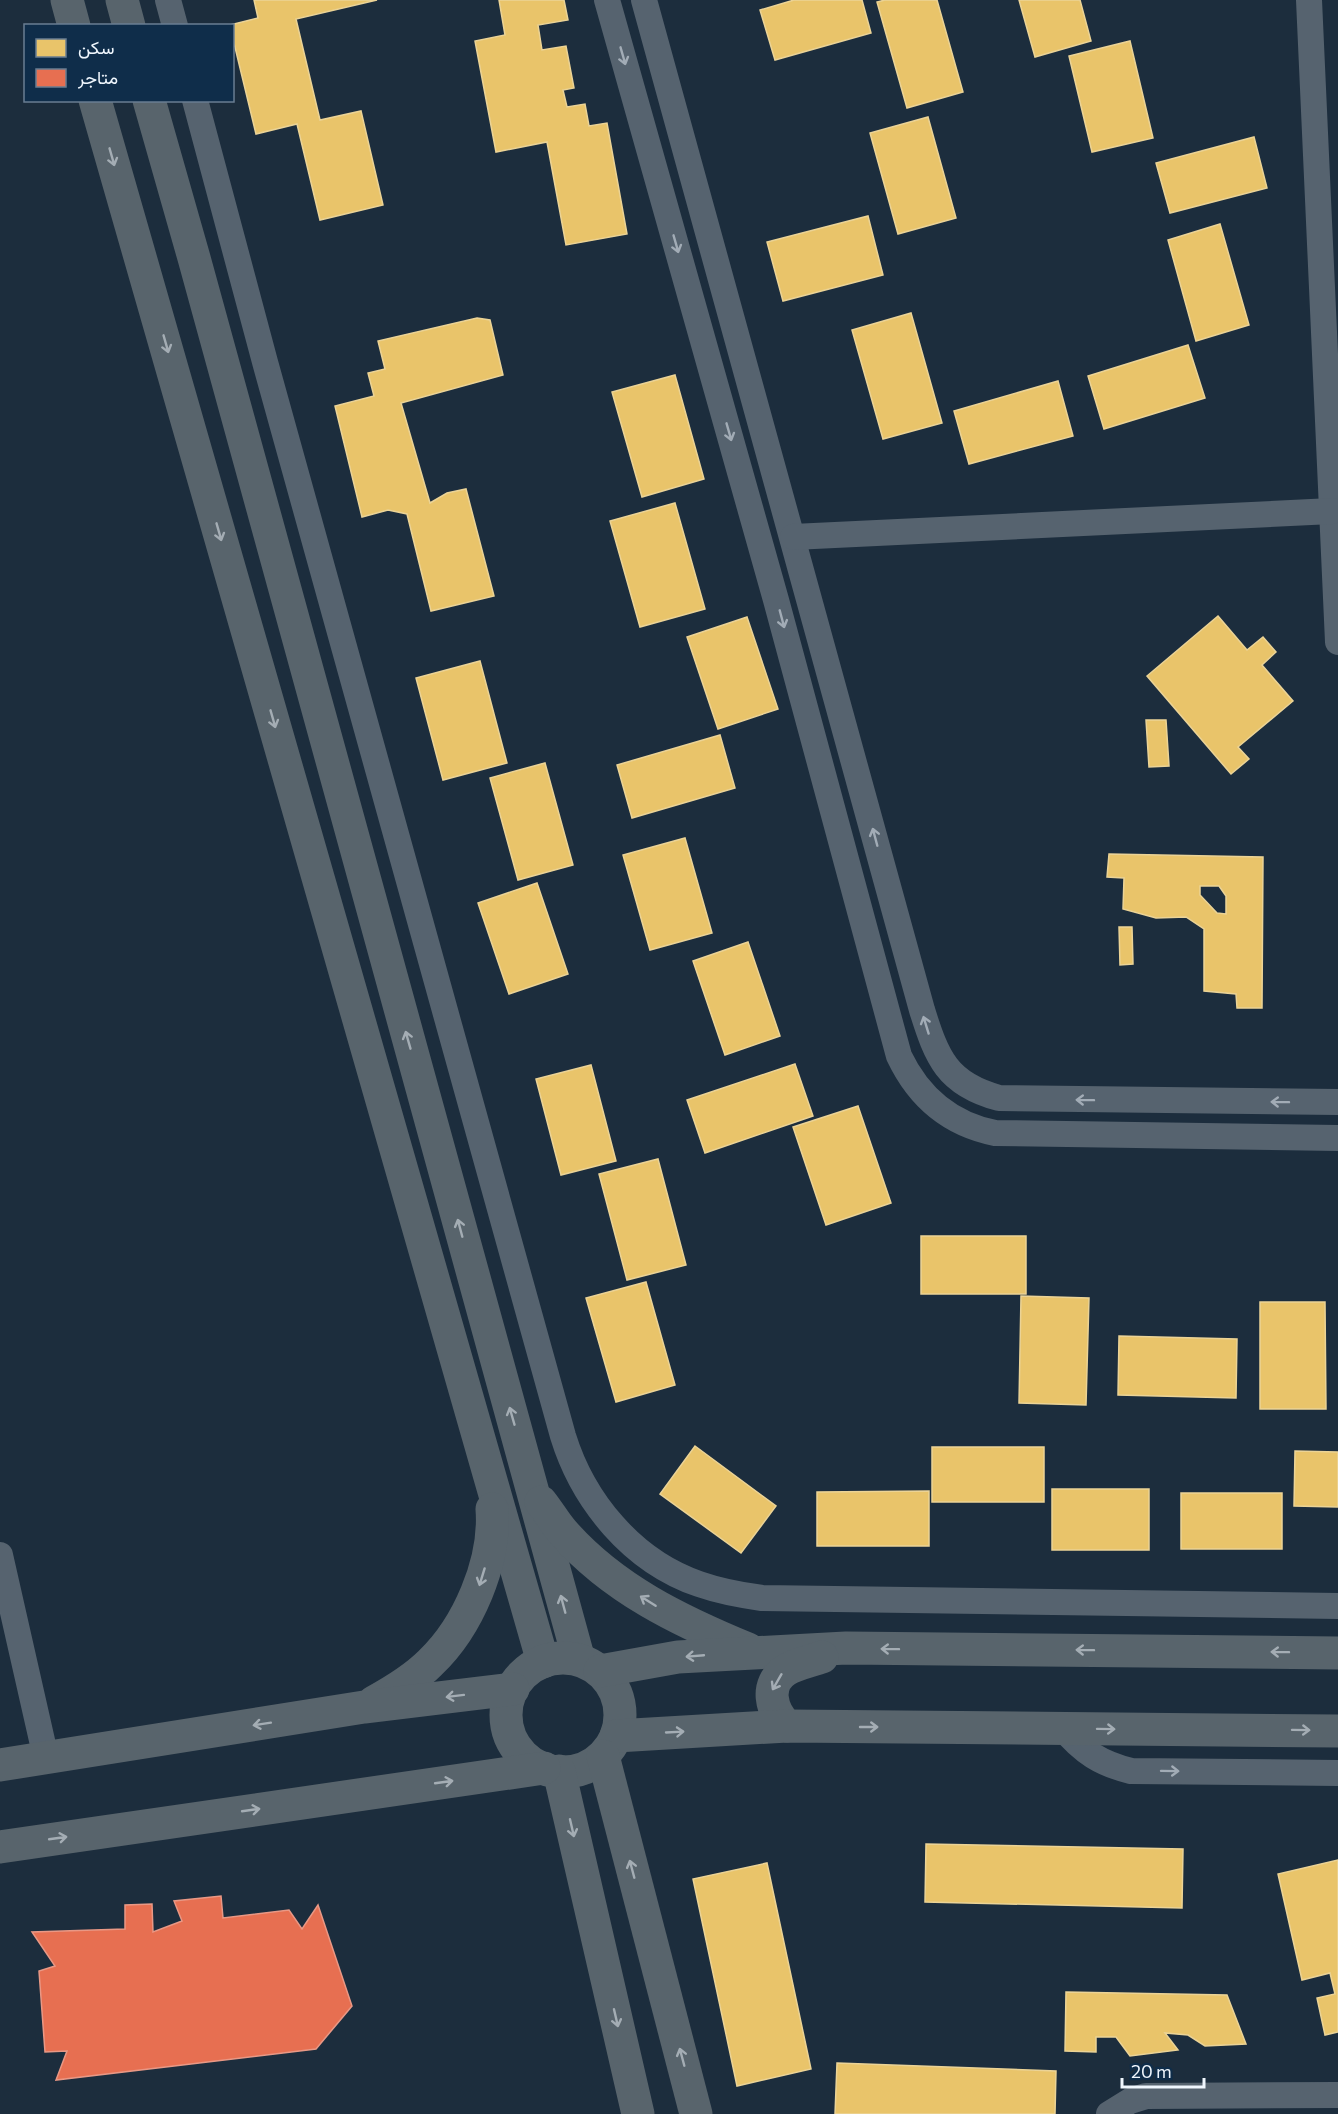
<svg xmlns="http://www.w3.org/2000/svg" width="1338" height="2114" viewBox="0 0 1338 2114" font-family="Commissioner,Vazirmatn,sans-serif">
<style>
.homes{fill:#e9c46a;stroke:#ebd396;stroke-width:1.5;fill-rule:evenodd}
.shops{fill:#e76f51;stroke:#e99885;stroke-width:1.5}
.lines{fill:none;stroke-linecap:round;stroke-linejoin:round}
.street{stroke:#56636f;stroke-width:26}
.secondary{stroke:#58646c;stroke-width:33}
.oneway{stroke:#a2acb6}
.oneway2{stroke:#a4adb4}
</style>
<rect width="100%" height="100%" fill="#1c2d3d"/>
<g class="homes">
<path d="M 254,0 L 377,0 L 296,19 L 320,120 L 361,111 L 383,205 L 320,220 L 297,124 L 256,134 L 232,35 L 232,26 L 230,25 L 258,18 Z"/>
<path d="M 499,0 L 564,0 L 568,20 L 538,25 L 542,50 L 566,46 L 574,88 L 563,90 L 567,107 L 585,104 L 589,126 L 607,123 L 627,234 L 566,245 L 547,142 L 496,152 L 475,41 L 505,35 Z"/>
<path d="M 794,0 L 862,0 L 871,33 L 775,60 L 760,10 Z"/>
<path d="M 885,0 L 937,0 L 963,92 L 907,108 L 877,2 Z"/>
<path d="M 1019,0 L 1080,0 L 1091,41 L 1035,57 Z"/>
<path d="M 1130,41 L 1153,138 L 1092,152 L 1069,56 Z"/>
<path d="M 928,117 L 956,218 L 898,234 L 870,133 Z"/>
<path d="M 1254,137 L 1267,188 L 1170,213 L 1156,163 Z"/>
<path d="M 868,216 L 883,275 L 783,301 L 767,242 Z"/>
<path d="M 1220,224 L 1249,325 L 1196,341 L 1168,240 Z"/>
<path d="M 911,313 L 942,423 L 883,439 L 852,330 Z"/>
<path d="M 477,318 L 490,320 L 503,375 L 401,403 L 430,503 L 447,493 L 466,489 L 494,596 L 431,611 L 407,514 L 388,510 L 362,517 L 335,406 L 374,396 L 368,373 L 385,369 L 378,341 Z"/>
<path d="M 1188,345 L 1205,398 L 1104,429 L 1088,376 Z"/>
<path d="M 675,375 L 704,479 L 642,497 L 612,392 Z"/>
<path d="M 1058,381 L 1073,436 L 969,464 L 954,411 Z"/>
<path d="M 675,503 L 705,609 L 640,627 L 610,521 Z"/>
<path d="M 1218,616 L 1247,650 L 1263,637 L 1276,652 L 1262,665 L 1293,701 L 1238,747 L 1249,759 L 1231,774 L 1147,676 Z"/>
<path d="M 747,617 L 778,709 L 718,729 L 687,637 Z"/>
<path d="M 480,661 L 507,763 L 443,780 L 416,678 Z"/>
<path d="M 1146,720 L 1166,720 L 1169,766 L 1149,767 Z"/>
<path d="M 720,735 L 735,788 L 632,818 L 617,765 Z"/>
<path d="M 545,763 L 573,865 L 518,880 L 490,778 Z"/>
<path d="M 685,838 L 712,933 L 650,950 L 623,855 Z"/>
<path d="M 1109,854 L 1263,857 L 1262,1008 L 1237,1008 L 1236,994 L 1204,991 L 1204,929 L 1186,917 L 1156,918 L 1123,909 L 1124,878 L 1107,877 ZM 1200,886 L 1219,886 L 1226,896 L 1226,914 L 1217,913 L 1200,895 Z"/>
<path d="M 537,883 L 568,974 L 509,994 L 478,903 Z"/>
<path d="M 1119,927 L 1132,927 L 1133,964 L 1120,965 Z"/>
<path d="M 748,942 L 780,1036 L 725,1055 L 693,961 Z"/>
<path d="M 795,1064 L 813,1116 L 705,1153 L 687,1100 Z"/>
<path d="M 591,1065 L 616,1161 L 561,1175 L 536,1079 Z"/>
<path d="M 858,1106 L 891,1203 L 826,1225 L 793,1127 Z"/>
<path d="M 658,1159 L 686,1265 L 627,1280 L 599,1174 Z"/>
<rect x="921" y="1236" width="105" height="58"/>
<path d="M 646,1282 L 675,1385 L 616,1402 L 586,1298 Z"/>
<path d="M 1021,1296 L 1089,1298 L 1086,1405 L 1019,1403 Z"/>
<path d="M 1260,1302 L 1325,1302 L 1326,1409 L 1260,1409 Z"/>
<path d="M 1119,1336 L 1237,1339 L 1236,1398 L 1118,1395 Z"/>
<path d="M 695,1446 L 776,1506 L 741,1553 L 660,1494 Z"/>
<rect x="932" y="1447" width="112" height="55"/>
<path d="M 1295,1451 L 1338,1452 L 1338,1507 L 1294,1506 Z"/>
<rect x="1052" y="1489" width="97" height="61"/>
<path d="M 929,1491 L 929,1546 L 817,1546 L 817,1492 Z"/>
<rect x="1181" y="1493" width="101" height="56"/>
<path d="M 926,1844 L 1183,1849 L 1182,1908 L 925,1902 Z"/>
<path d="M 1338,1860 L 1338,2032 L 1325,2035 L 1317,1998 L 1335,1994 L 1330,1973 L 1302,1980 L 1278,1874 Z"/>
<path d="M 767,1863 L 811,2069 L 737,2086 L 693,1879 Z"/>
<path d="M 1066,1992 L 1227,1995 L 1246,2044 L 1205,2046 L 1188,2035 L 1165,2033 L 1178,2050 L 1130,2056 L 1116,2037 L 1096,2037 L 1096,2052 L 1065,2051 Z"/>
<path d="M 837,2063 L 1056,2071 L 1055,2114 L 835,2114 Z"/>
</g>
<path class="shops" d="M 221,1896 L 223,1918 L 289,1910 L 302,1929 L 318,1905 L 352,2006 L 316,2049 L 56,2080 L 67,2051 L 45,2052 L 39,1971 L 55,1966 L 32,1932 L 125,1929 L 125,1905 L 152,1904 L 153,1932 L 182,1921 L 174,1901 Z"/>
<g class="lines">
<g class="street">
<path d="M 168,0 L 175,26"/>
<path d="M 607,0 L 776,600 L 899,1056 C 919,1098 950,1124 995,1133 L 1338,1138"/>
<path d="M 644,0 L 922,1010 C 937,1058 947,1084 999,1098 L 1338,1102"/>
<path d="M 1309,0 L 1338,642"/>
<path d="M 195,100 L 265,362 L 563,1436 C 583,1501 632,1561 699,1584 C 719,1591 740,1595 762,1598 L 1338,1606"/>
<path d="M 793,537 L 1332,511"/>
<path d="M 0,1555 L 46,1758"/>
<path d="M 1063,1728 C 1082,1752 1102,1764 1131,1771 L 1338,1773"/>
<path d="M 1109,2114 L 1130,2101 L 1146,2096 L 1338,2095"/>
</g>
<g class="secondary">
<path d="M 67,0 L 74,26"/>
<path d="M 122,0 L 129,26"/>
<path d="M 95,100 L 543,1662"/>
<path d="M 149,100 L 194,258 L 579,1660"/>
<path d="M 541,1502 C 549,1512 555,1523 563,1532 C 613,1589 680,1621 748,1649"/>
<circle cx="563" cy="1715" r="57"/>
<path d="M 600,1671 L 678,1657 L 846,1648 L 1338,1653"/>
<path d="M 374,1702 C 394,1691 414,1679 430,1663 C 468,1627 496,1562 492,1509"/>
<path d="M 787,1726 C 771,1711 764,1684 786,1670 C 796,1664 811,1661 822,1657"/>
<path d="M 616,1736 L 787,1726 L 1338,1731"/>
<path d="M 603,1756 L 696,2114"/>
<path d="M 0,1765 L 364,1707 L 513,1689"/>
<path d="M 559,1771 L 638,2114"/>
<path d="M 0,1847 L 544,1768"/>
</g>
</g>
<defs><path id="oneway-shaft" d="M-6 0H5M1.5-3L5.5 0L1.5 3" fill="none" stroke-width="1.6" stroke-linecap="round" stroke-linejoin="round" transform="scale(1.5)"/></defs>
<g class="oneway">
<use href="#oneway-shaft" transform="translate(623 56) rotate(74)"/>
<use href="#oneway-shaft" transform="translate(676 244) rotate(74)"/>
<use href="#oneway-shaft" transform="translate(729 432) rotate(74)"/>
<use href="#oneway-shaft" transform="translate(782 619) rotate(75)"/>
<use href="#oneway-shaft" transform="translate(875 837) rotate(-105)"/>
<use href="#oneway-shaft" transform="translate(926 1025) rotate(-107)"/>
<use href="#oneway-shaft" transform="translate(1085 1100) rotate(-179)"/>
<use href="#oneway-shaft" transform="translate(1280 1102) rotate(-179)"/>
<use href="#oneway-shaft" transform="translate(1170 1771) rotate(1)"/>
</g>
<g class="oneway2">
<use href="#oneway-shaft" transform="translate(112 157) rotate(74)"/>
<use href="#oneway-shaft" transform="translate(166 344) rotate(74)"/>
<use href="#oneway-shaft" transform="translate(219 532) rotate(74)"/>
<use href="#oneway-shaft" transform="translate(273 719) rotate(74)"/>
<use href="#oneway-shaft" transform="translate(408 1040) rotate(-106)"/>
<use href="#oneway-shaft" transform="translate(460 1228) rotate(-105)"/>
<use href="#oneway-shaft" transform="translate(512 1416) rotate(-106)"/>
<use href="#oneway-shaft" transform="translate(482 1577) rotate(107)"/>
<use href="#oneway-shaft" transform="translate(648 1601) rotate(-148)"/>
<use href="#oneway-shaft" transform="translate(563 1604) rotate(-105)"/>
<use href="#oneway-shaft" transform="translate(890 1649) rotate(-179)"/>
<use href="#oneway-shaft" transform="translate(1085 1650) rotate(-179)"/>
<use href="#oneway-shaft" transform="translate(1280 1652) rotate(-179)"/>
<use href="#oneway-shaft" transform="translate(695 1656) rotate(175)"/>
<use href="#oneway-shaft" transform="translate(777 1682) rotate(120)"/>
<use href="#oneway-shaft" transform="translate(455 1696) rotate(173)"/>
<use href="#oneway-shaft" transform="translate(262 1724) rotate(171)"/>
<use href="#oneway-shaft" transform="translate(869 1727)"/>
<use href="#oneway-shaft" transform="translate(1106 1729) rotate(1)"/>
<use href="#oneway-shaft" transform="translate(1301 1730) rotate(1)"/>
<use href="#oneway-shaft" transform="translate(675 1732) rotate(-3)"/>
<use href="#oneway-shaft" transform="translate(444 1782) rotate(-8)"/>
<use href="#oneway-shaft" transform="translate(251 1810) rotate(-8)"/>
<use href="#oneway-shaft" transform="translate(572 1828) rotate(77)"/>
<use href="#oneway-shaft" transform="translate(58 1838) rotate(-8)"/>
<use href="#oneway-shaft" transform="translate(632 1869) rotate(-105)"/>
<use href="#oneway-shaft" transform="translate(616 2018) rotate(77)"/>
<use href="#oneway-shaft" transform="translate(682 2057) rotate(-105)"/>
</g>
<rect x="24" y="24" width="210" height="78" fill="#0f2d4a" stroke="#697d92" stroke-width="1.5"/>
<rect x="36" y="39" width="30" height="18" fill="#e9c46a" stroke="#697d92" stroke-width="1.5"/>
<text x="78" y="54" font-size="18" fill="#eff6fd">سكن</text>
<rect x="36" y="69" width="30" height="18" fill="#e76f51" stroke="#697d92" stroke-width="1.5"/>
<text x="78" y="84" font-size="18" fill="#eff6fd">متاجر</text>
<path d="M1122 2078v9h82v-9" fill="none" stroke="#eff6fd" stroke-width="3"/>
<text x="1131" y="2078" font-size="18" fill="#eff6fd" stroke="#0f2d4a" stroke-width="4.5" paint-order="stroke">20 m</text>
</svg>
